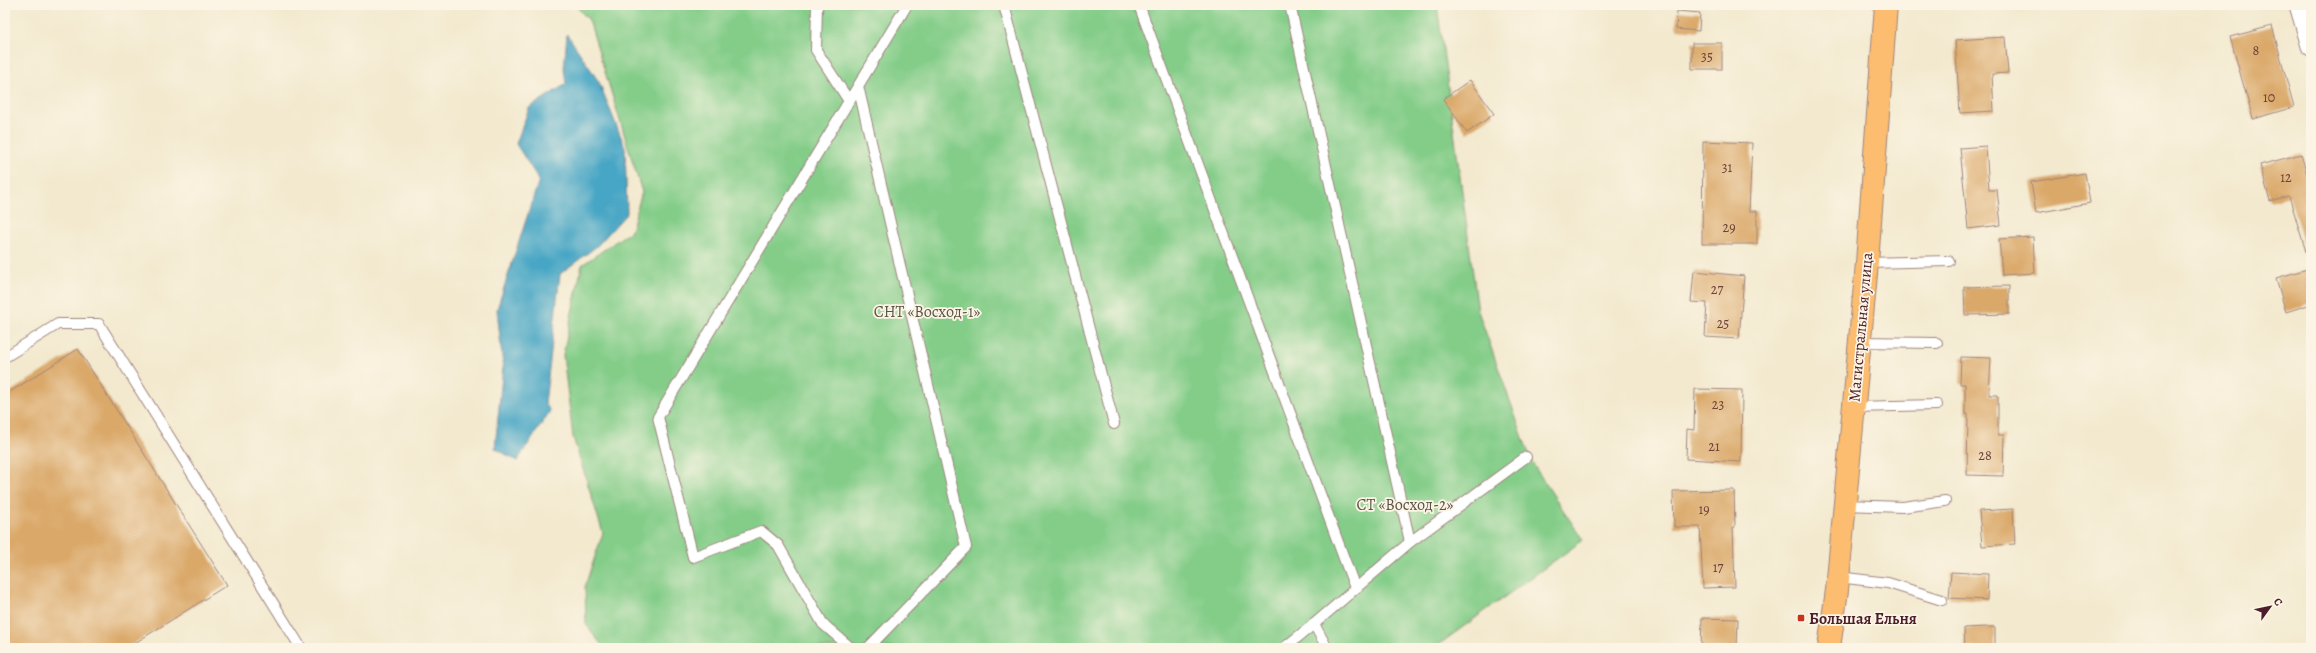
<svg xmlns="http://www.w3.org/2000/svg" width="2316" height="653" viewBox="0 0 2316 653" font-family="Alegreya,serif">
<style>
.green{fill:#84cd89;stroke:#67765a}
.water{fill:#46a6c5;stroke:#486278}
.building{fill:#daa869}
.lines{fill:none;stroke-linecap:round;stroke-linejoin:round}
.lane-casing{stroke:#9e847d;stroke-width:12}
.street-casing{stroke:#9e847d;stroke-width:21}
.primary-casing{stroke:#9e847d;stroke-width:24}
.lane{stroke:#fff;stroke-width:10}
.street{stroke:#fff;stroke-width:19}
.primary{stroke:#fcbd6f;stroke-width:22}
.poi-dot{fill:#c8321e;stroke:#fcf5e5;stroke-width:1.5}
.labels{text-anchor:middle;stroke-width:3.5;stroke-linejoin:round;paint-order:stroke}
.number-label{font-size:14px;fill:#6e413a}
.park-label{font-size:16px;fill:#5b5347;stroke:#fcf5e5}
.street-label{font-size:16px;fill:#4a1f2b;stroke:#fcf5e5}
.poi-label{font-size:16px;font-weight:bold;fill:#4a1f2b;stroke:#fcf5e5;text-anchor:start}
</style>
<rect width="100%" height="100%" fill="#fcf5e5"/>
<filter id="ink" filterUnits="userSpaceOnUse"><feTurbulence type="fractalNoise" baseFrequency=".025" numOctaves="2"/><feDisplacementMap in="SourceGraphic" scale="8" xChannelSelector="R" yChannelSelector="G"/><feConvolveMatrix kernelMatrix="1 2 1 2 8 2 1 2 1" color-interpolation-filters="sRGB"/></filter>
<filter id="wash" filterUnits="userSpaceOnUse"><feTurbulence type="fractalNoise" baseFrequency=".012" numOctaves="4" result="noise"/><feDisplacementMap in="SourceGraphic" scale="16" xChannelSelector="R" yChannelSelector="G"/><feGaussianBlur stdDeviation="0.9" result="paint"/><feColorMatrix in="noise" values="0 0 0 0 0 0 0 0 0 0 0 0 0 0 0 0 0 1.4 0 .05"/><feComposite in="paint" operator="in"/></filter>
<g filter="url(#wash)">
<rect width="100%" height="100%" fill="#f3e9cf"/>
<path class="green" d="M 575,5 L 1437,5 L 1478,311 L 1532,463 L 1583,540 L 1434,648 L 604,648 L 586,624 L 585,586 L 603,533 L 573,437 L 563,355 L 582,265 L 631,231 L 642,192 L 589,20 Z"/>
<path class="water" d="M 567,34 L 599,82 L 625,147 L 627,213 L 597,246 L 560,274 L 545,403 L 550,411 L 517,461 L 495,448 L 503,366 L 497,309 L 539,180 L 516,144 L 529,108 L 566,84 L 564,69 Z"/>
<g id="blocks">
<g class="building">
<path d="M 1677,11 L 1700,13 L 1699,31 L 1676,29 Z"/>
<path d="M 2272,26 L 2294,107 L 2253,119 L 2230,37 Z"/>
<path d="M 2005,37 L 2008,73 L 1992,74 L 1994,111 L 1960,113 L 1955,40 Z"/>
<rect x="1692" y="43" width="30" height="26"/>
<path d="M 1470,80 L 1494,114 L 1467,133 L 1443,99 Z"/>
<path d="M 1703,141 L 1752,143 L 1749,211 L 1757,211 L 1757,244 L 1702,244 Z"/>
<path d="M 1986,146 L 1989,190 L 1997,190 L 2001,225 L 1968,229 L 1960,148 Z"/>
<path d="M 2301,154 L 2311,189 L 2311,254 L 2307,255 L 2289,196 L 2270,201 L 2260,165 Z"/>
<path d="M 2085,173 L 2090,203 L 2036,213 L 2031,182 Z"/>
<path d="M 2033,237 L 2035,273 L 2002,275 L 1999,239 Z"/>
<path d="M 2311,268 L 2311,304 L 2286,312 L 2276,278 Z"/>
<path d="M 1694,271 L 1744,276 L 1739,339 L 1705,337 L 1707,303 L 1691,302 Z"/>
<path d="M 2009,286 L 2009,314 L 1965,315 L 1964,287 Z"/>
<path d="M 78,349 L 227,585 L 127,648 L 5,648 L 5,395 Z"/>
<path d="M 1961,357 L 1991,358 L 1989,395 L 1998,395 L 1998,435 L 2004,435 L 2003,476 L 1967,475 L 1968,414 L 1965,414 L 1965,384 L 1960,384 Z"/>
<path d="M 1695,389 L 1742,390 L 1741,462 L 1686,459 L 1687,429 L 1694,430 Z"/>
<path d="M 1734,490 L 1735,527 L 1733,527 L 1735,587 L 1703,588 L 1700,527 L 1674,527 L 1673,491 Z"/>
<path d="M 2013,509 L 2015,544 L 1982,546 L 1979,511 Z"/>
<path d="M 1951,572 L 1988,574 L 1987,600 L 1949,598 Z"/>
<path d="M 1702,618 L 1738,619 L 1737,648 L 1701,648 Z"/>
<path d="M 1986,627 L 1995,627 L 1995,648 L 1965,648 L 1964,628 Z"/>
</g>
</g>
</g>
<g filter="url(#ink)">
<use href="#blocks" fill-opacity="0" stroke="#9e847d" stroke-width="1"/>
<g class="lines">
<g class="lane-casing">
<g id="lane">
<path d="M 817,5 L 816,50 L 849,101"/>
<path d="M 1004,5 L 1114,424"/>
<path d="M 1139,5 L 1355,588"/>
<path d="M 1290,5 L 1410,542 L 1314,624 L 1327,648"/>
<path d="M 858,86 L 966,547 L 868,648"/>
<path d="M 1867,263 L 1949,261"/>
<path d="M 1859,342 L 1937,343"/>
<path d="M 5,357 L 58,324 L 99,324 L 301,648"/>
<path d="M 1853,407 L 1937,405"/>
<path d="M 1844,505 L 1903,507 L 1945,501"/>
<path d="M 1410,542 L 1526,457"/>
<path d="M 1838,577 L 1888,583 L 1942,600"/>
<path d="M 851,648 L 823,624 L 778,545 L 761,531 L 693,557 L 658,417 L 907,5"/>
<path d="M 1284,648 L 1314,624"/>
</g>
</g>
<g class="street-casing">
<path id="street" d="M 2299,5 L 2311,46"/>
</g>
<g class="primary-casing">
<path id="primary" d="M 1829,648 L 1837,590 L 1867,263 L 1886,5"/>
</g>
<use href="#lane" class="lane"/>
<use href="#street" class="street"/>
<use href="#primary" class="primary"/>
</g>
</g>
<rect class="poi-dot" x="1797" y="614" width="8" height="8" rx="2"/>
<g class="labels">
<g class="number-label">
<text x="2256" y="55">8</text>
<text x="1707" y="61">35</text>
<text x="2269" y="102">10</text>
<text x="1727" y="172">31</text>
<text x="2286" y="182">12</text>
<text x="1729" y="232">29</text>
<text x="1717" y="294">27</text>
<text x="1723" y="328">25</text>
<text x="1718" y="409">23</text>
<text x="1714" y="451">21</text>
<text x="1985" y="460">28</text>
<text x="1704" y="514">19</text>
<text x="1718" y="572">17</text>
</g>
<g class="park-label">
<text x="927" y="317">СНТ «Восход-1»</text>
<text x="1405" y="510">СТ «Восход-2»</text>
</g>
<g class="street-label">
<text transform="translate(1860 327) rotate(-85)" y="6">Магистральная улица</text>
</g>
<g class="poi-label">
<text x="1809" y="624">Большая Ельня</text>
</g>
</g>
<rect width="2316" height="653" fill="none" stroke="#fcf5e5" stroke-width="20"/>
<g transform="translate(2270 607) rotate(57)" stroke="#fcf5e5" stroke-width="3" paint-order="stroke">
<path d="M0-3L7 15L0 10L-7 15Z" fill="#4a1f2b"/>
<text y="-6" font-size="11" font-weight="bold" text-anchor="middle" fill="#4a1f2b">С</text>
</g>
</svg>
